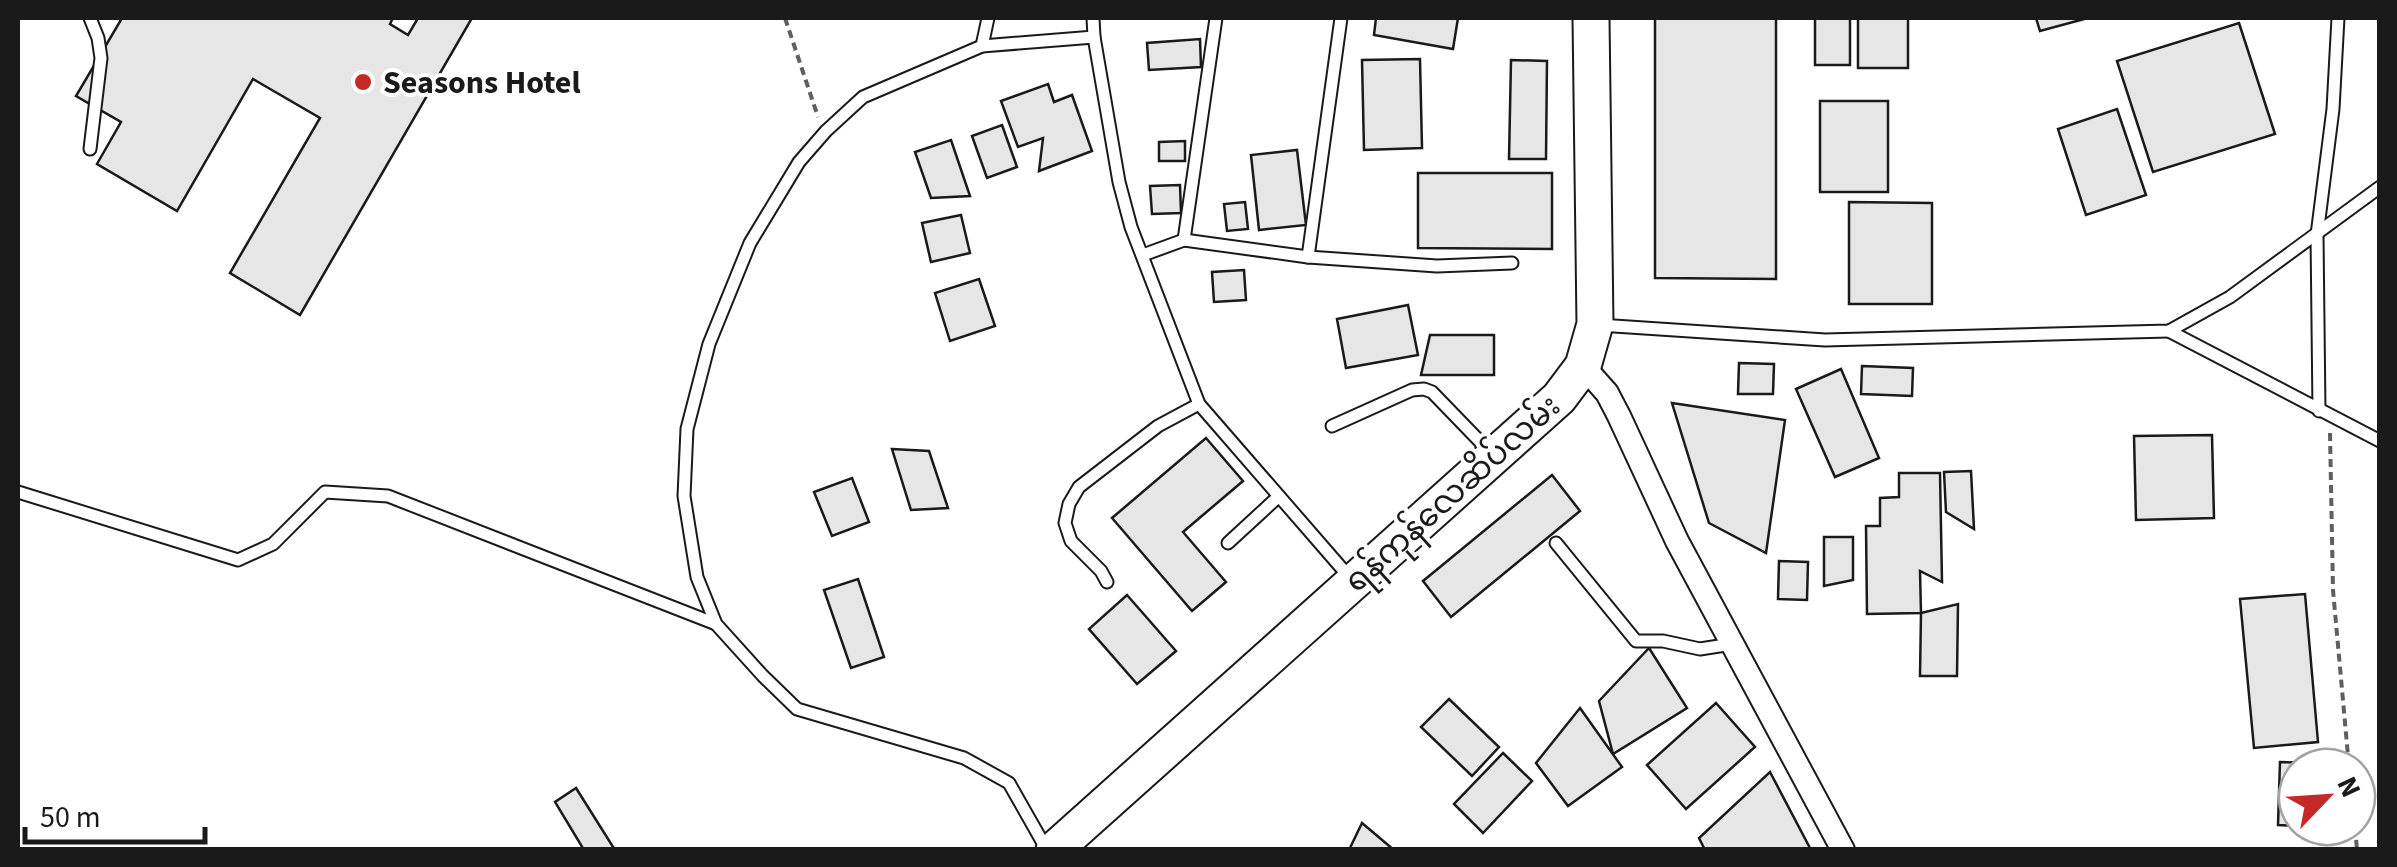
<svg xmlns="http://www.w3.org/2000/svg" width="2397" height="867" viewBox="0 0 2397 867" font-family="'Source Sans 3','Noto Sans Myanmar',sans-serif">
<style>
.building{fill:#e6e6e6;stroke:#1a1a1a;stroke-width:2.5}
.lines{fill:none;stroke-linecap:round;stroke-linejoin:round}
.lane-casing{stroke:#1a1a1a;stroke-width:15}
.street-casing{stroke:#1a1a1a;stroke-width:26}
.primary-casing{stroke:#1a1a1a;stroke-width:39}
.path{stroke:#5f5f5f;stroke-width:4;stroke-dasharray:8 5;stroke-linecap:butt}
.lane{stroke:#fff;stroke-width:11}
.street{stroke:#fff;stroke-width:22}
.primary{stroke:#fff;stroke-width:35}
.poi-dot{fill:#c62828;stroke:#fff;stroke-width:4}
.labels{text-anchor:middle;stroke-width:8;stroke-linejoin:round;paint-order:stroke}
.poi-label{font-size:32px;font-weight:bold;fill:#1a1a1a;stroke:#fff;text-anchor:start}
.street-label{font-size:32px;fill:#1a1a1a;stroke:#fff}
</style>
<rect width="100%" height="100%" fill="#fff"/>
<g class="building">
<path d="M 122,18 L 393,18 L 390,24 L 408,35 L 418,18 L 472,18 L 300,315 L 230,273 L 320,118 L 253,79 L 177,211 L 97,164 L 121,122 L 76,96 Z"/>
<path d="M 1376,18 L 1458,18 L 1453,49 L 1374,35 Z"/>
<path d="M 1655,18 L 1776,18 L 1776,279 L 1655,278 Z"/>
<rect x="1815" y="18" width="35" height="47"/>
<rect x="1858" y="18" width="50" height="50"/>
<path d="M 2036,18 L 2088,18 L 2040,31 Z"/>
<path d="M 2239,23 L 2275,134 L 2153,172 L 2117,61 Z"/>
<path d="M 1200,39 L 1201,67 L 1149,70 L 1147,43 Z"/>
<path d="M 1420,59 L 1422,148 L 1364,150 L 1362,60 Z"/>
<path d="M 1511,60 L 1547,61 L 1546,159 L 1509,159 Z"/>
<path d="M 1048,84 L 1054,102 L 1072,95 L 1092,151 L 1039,171 L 1043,138 L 1018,147 L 1001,101 Z"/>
<rect x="1820" y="101" width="68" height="91"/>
<path d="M 2117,109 L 2146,195 L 2086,215 L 2058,129 Z"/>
<path d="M 1002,125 L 1017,167 L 987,178 L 972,136 Z"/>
<path d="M 951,140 L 970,196 L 931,198 L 915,152 Z"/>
<path d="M 1185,141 L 1185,161 L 1159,161 L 1159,142 Z"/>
<path d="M 1297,150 L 1306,225 L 1259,230 L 1251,155 Z"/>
<path d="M 1418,173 L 1552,173 L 1552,249 L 1418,248 Z"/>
<path d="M 1180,185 L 1181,213 L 1152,214 L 1150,186 Z"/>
<path d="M 1245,202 L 1248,229 L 1227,231 L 1224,204 Z"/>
<path d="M 1849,202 L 1932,203 L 1932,304 L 1849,304 Z"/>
<path d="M 961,215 L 970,253 L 931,262 L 922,223 Z"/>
<path d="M 1244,270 L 1246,300 L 1214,302 L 1212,272 Z"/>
<path d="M 979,279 L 995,326 L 950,341 L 935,293 Z"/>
<path d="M 1408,305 L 1418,355 L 1346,368 L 1337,319 Z"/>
<path d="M 1430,335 L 1494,335 L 1494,375 L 1421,375 Z"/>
<path d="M 1739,363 L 1774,364 L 1773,394 L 1738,394 Z"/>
<path d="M 1862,366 L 1913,368 L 1912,396 L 1861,394 Z"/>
<path d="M 1841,369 L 1879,458 L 1835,477 L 1796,389 Z"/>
<path d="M 1672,403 L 1785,420 L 1766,553 L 1709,523 Z"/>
<path d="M 2212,435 L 2214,518 L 2136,520 L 2134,436 Z"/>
<path d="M 1206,438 L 1243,481 L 1183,532 L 1226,582 L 1192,611 L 1112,518 Z"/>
<path d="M 892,449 L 929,451 L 948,508 L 911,510 Z"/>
<path d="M 1971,471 L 1974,529 L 1946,512 L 1944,472 Z"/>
<path d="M 1899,473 L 1940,473 L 1942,582 L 1920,571 L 1921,613 L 1867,614 L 1866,526 L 1880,526 L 1880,498 L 1899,497 Z"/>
<path d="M 1552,475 L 1580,511 L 1451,617 L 1423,581 Z"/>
<path d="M 852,478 L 869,522 L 832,536 L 814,492 Z"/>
<path d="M 1824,537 L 1853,537 L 1853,580 L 1824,586 Z"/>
<path d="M 1779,561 L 1808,562 L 1807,600 L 1778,599 Z"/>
<path d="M 858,579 L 884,657 L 851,668 L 824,590 Z"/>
<path d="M 2305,594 L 2318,742 L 2254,748 L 2240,599 Z"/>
<path d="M 1127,595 L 1176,651 L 1137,684 L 1089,629 Z"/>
<path d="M 1958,604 L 1957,676 L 1920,676 L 1921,613 Z"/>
<path d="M 1649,648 L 1687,708 L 1613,754 L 1599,701 Z"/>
<path d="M 1449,699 L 1499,747 L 1472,776 L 1421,727 Z"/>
<path d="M 1716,703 L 1755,747 L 1686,809 L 1647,765 Z"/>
<path d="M 1580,708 L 1622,767 L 1568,806 L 1536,763 Z"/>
<path d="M 1503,753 L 1532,781 L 1483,833 L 1454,804 Z"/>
<path d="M 2280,762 L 2315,763 L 2315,767 L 2297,767 L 2297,826 L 2278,825 Z"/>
<path d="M 1770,772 L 1811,850 L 1705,850 L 1699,838 Z"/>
<path d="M 576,788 L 615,850 L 584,850 L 555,802 Z"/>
<path d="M 1362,823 L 1394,850 L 1349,850 Z"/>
</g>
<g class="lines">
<g class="lane-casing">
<g id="lane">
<path d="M 1094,37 L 1119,182 L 1131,227 L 1199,404 L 1351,579"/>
<path d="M 982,46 L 988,18"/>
<path d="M 90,149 L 101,58 L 98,38 L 90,18"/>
<path d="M 1184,240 L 1216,18"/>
<path d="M 1143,255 L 1184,240 L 1308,257 L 1437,266 L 1512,263"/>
<path d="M 1308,257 L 1341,18"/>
<path d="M 1599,325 L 1825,340 L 2169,331 L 2230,297 L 2380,187"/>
<path d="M 2169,331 L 2380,441"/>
<path d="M 2319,411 L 2317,235 L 2333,109 L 2338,18"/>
<path d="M 1332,426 L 1412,390 L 1424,389 L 1432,392 L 1492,454"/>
<path d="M 18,492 L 238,560 L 273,544 L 325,492 L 388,496 L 716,624"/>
<path d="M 1228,543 L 1279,496"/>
<path d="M 1556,543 L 1636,641 L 1663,641 L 1700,649 L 1732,644"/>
<path d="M 1107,582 L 1101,571 L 1071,541 L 1065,523 L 1069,504 L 1079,487 L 1158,426 L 1199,404"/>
<path d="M 1047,850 L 1009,783 L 964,758 L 797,709 L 763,676 L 716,624 L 697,577 L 684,496 L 687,429 L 709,344 L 750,243 L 799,162 L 826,131 L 863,97 L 982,46 L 1094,37 L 1093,18"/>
</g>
</g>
<g class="street-casing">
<path id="street" d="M 1583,366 L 1607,393 L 1619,416 L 1677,541 L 1843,850"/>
</g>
<g class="primary-casing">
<path id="primary" d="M 1054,850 L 1559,398 L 1583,366 L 1595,324 L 1591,18"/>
</g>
<g class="path">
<path d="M 785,18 L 818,117"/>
<path d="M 2330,433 L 2333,590 L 2349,767"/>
<path d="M 2355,827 L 2357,850"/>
</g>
<use href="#lane" class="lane"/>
<use href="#street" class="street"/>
<use href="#primary" class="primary"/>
</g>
<circle class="poi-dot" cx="363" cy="82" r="10"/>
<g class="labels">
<g class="poi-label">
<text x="383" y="93">Seasons Hotel</text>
</g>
<g class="street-label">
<text transform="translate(1452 493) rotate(-42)" y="11">ရန်ကုန်လေဆိပ်လမ်း</text>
</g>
</g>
<rect width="2397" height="867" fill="none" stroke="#1a1a1a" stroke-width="40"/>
<g transform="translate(2327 797) rotate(65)"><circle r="48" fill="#ffffff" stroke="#a3a3a3" stroke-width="2.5"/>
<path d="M0-8L18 38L0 25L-18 38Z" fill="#c62828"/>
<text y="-15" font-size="28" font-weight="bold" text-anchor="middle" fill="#1a1a1a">N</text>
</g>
<path d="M25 827v15h180v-15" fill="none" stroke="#1a1a1a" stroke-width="5"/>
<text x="40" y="827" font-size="30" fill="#1a1a1a" stroke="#ffffff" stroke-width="8" paint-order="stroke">50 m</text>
</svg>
